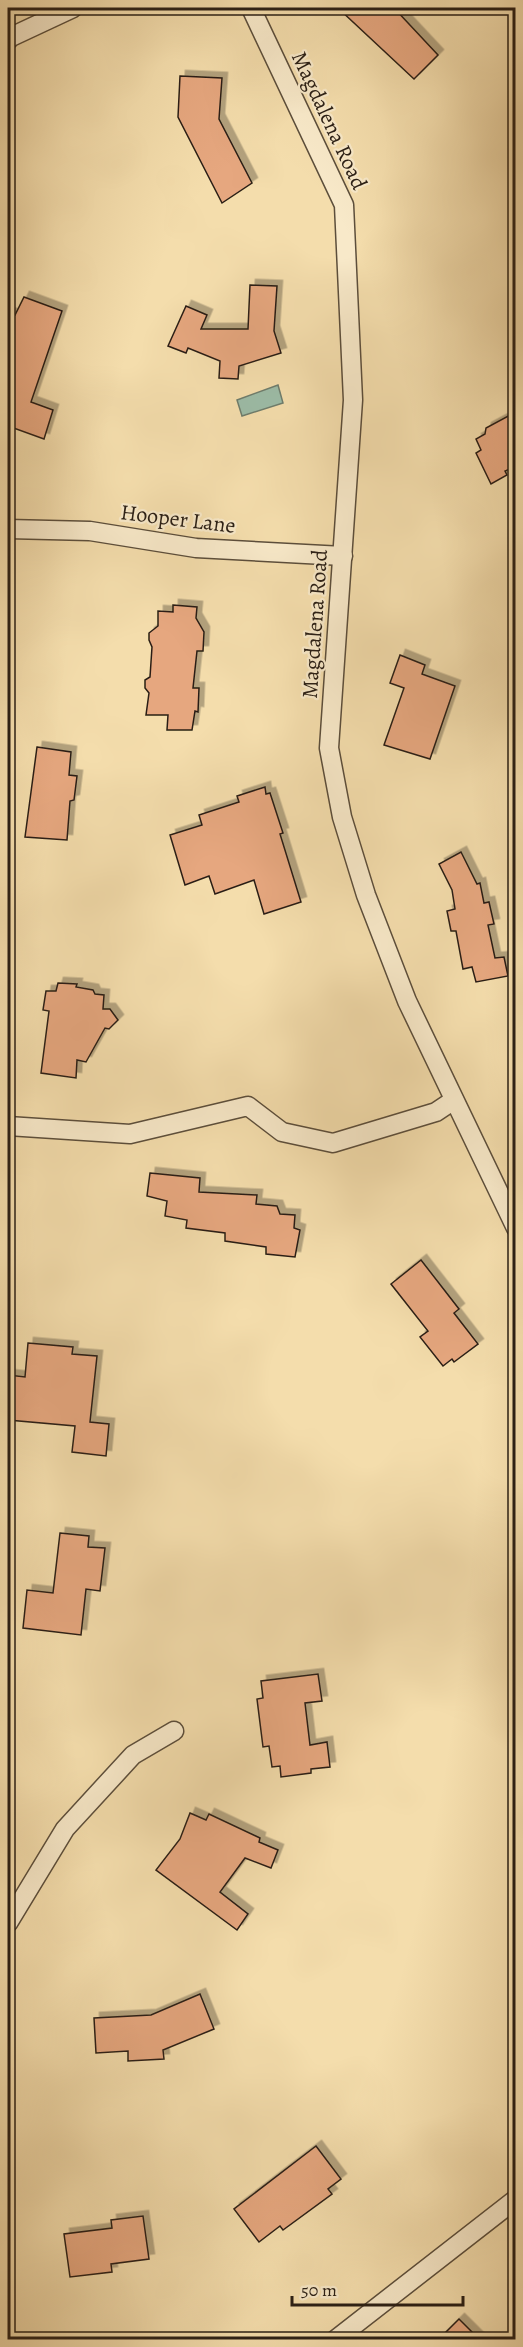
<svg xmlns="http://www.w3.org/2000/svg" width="523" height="2347" viewBox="0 0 523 2347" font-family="Alegreya,serif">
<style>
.water{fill:#9cbca7;stroke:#6e7d6d;stroke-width:1.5}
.building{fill:#e6a77f;stroke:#2a1f15;stroke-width:1.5;filter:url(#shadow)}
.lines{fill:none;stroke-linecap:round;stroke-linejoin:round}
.minor-casing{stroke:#5c4e3b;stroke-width:21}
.minor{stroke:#f8e9c9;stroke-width:18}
.labels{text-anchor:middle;stroke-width:4.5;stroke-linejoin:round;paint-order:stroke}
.street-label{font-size:22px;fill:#2a1f15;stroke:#f8e9c9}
</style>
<defs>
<filter id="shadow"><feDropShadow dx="5.5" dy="-5.5" stdDeviation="0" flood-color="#0004"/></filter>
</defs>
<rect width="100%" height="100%" fill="#f4ddac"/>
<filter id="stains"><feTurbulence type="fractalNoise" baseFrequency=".00333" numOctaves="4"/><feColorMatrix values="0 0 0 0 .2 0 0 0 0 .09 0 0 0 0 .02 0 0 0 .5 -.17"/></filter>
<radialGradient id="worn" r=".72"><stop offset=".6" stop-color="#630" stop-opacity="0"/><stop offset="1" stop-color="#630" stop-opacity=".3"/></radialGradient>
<path class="water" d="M 278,385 L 283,403 L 242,416 L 237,400 Z"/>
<g class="building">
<path d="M 338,8 L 394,8 L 438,55 L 414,79 Z"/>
<path d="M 180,76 L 222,78 L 219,119 L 252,183 L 222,203 L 178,117 Z"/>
<path d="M 250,285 L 277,286 L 274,331 L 281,353 L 239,366 L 238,379 L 219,378 L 220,361 L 188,348 L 186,353 L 168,346 L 186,306 L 207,315 L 201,329 L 248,329 Z"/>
<path d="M 24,297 L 62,311 L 31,402 L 53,410 L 44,439 L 8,426 L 8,313 L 15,315 Z"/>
<path d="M 516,412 L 516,466 L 505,471 L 507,475 L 491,484 L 476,453 L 481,450 L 476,439 L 485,434 L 486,428 Z"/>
<path d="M 173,605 L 197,607 L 196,618 L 204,632 L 203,651 L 197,651 L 193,688 L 199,688 L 198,712 L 195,711 L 192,730 L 167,730 L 168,715 L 146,715 L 149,693 L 145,688 L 145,680 L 150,677 L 152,647 L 149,640 L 149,633 L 158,626 L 158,611 L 173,612 Z"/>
<path d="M 400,655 L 425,665 L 422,674 L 455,686 L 430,759 L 384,745 L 404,688 L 390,683 Z"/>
<path d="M 37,747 L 71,752 L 69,775 L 77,776 L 74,800 L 70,801 L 67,840 L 25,837 Z"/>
<path d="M 265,787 L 266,794 L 270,793 L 283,833 L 280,834 L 301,902 L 264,914 L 254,880 L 215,894 L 209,876 L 185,885 L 170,835 L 202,825 L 199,815 L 239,802 L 237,796 Z"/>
<path d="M 461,852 L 477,884 L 480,883 L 484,903 L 489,902 L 494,924 L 488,925 L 495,958 L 504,957 L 508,976 L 476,982 L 472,967 L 463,969 L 456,931 L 451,931 L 447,911 L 455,909 L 452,890 L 439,864 Z"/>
<path d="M 58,983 L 77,984 L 76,987 L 93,990 L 95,994 L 104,995 L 103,1009 L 110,1009 L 118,1020 L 109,1029 L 105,1028 L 86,1062 L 77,1060 L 76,1078 L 41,1073 L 49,1011 L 43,1010 L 46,991 L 56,991 Z"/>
<path d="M 150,1173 L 200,1178 L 199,1192 L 257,1195 L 256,1204 L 277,1206 L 280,1214 L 295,1215 L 294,1228 L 300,1230 L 295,1257 L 266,1254 L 266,1247 L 225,1241 L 225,1233 L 186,1228 L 187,1220 L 165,1216 L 167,1201 L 147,1196 Z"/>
<path d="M 421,1260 L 459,1309 L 454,1313 L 478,1344 L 454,1362 L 452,1359 L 443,1366 L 420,1337 L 428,1331 L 391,1284 Z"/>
<path d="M 28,1343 L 73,1347 L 72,1354 L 97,1356 L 90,1422 L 109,1424 L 106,1456 L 72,1452 L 75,1426 L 8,1420 L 8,1375 L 25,1377 Z"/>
<path d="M 60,1533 L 89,1536 L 88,1547 L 105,1548 L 100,1591 L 86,1589 L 81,1635 L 23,1628 L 27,1590 L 53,1593 Z"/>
<path d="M 318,1674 L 322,1701 L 305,1703 L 310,1745 L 327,1742 L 330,1767 L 311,1769 L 311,1773 L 281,1777 L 280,1766 L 272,1767 L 269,1746 L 263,1747 L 257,1699 L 263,1698 L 261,1681 Z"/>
<path d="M 190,1813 L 206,1820 L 209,1814 L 260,1838 L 259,1842 L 278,1850 L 271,1868 L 245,1858 L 220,1892 L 248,1914 L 237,1930 L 156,1870 L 180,1839 Z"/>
<path d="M 200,1994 L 214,2029 L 163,2050 L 164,2059 L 128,2061 L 128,2051 L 96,2053 L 94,2018 L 151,2015 Z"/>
<path d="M 316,2146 L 341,2179 L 328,2189 L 332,2194 L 283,2230 L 280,2226 L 259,2242 L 234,2209 Z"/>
<path d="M 143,2216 L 149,2259 L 111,2264 L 112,2272 L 70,2277 L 64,2234 L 112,2228 L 111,2220 Z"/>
<path d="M 459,2319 L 480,2340 L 438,2340 Z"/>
</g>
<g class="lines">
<g class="minor-casing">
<g id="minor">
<path d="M 251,8 L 344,205 L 353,400 L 329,748 L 342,817 L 366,895 L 407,1001 L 516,1228"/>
<path d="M 8,40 L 11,37 L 73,8"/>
<path d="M 8,529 L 90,531 L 196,548 L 343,556"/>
<path d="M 8,1126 L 130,1134 L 248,1106 L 282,1132 L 333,1143 L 436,1112 L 454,1100"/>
<path d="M 8,1923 L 65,1829 L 133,1755 L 174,1731"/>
<path d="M 335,2340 L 516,2199"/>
</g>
</g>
<use href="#minor" class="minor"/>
</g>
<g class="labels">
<g class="street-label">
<text transform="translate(330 120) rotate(65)" y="8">Magdalena Road</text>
<text transform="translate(178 518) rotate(7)" y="8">Hooper Lane</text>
<text transform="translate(314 624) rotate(-86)" y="8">Magdalena Road</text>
</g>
</g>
<rect width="523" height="2347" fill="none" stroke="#f4ddac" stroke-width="30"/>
<rect x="9" y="9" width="505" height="2329" fill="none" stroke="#2a1f15" stroke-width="3"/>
<rect x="15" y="15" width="493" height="2317" fill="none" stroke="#2a1f15" stroke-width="1.5"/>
<path d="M292 2296v9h171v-9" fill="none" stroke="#2a1f15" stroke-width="3"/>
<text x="301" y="2296" font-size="18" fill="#2a1f15" stroke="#f8e9c9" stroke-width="4.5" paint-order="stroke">50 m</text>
<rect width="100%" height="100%" filter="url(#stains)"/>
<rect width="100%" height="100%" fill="url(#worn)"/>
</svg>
